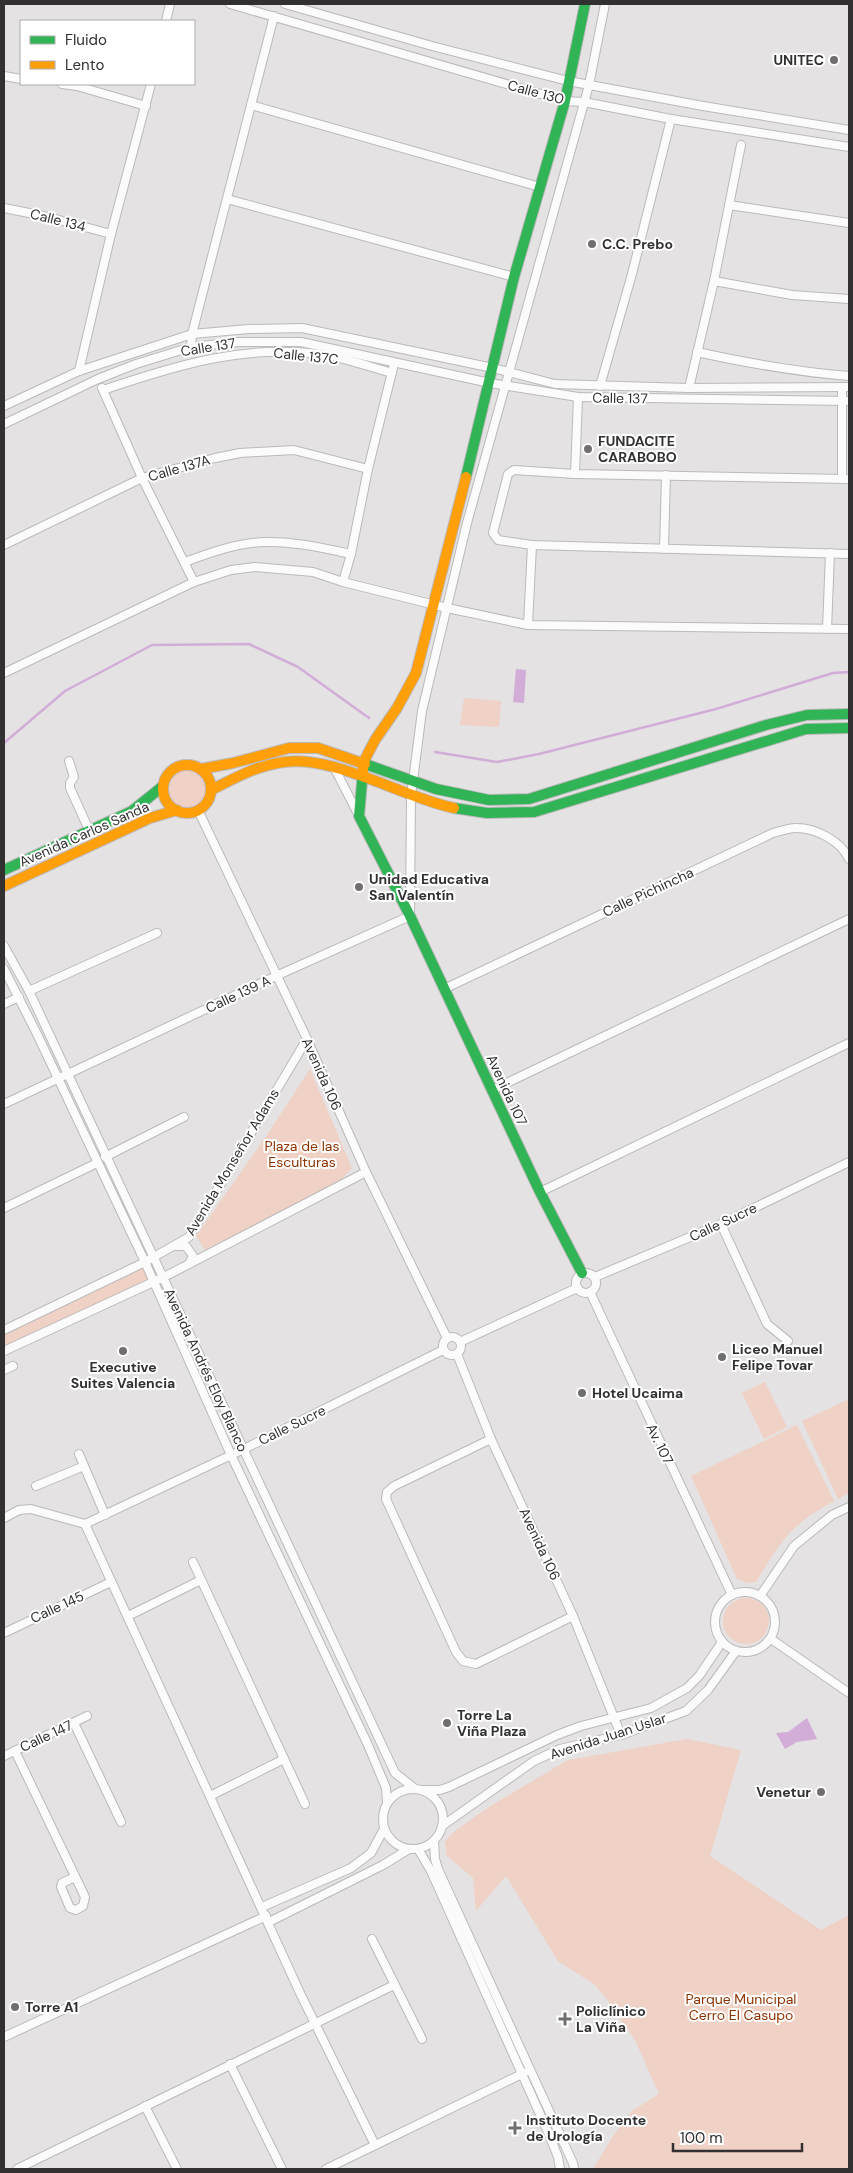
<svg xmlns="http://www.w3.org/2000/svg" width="853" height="2173" viewBox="0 0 853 2173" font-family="'DM Sans',sans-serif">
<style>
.green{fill:#efd1c5}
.water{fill:#d1add8}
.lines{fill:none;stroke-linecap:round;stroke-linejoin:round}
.stream{stroke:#d1add8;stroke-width:2.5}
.street-casing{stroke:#bbb9ba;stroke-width:10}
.fast-casing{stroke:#bbb9ba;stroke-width:12}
.slow-casing{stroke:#bbb9ba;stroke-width:12}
.street{stroke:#fbfbfb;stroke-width:8}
.fast{stroke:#30b455;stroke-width:10}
.slow{stroke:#ff9f0a;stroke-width:10}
.poi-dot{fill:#716e6f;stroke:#fff;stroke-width:2}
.labels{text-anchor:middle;stroke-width:4;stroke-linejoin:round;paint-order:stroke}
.poi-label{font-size:14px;font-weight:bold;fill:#323030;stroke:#fff;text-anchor:start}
.street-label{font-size:14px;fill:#323030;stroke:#fff}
.park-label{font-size:14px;fill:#8d3301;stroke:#fff}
</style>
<rect width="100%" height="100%" fill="#e5e2e3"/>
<g class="green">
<path d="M 464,698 L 501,701 L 499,727 L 460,725 Z"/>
<circle cx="187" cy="789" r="21"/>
<path d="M 310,1069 L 352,1168 L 342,1179 L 320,1191 L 205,1250 L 196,1236 L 267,1135 Z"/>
<path d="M 145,1262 L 153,1282 L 4,1351 L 4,1330 Z"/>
<path d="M 765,1382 L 787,1427 L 764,1439 L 742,1393 Z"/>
<path d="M 849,1399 L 849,1493 L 838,1499 L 802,1421 Z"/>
<path d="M 797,1425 L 834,1501 C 790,1525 782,1540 756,1582 L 748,1583 L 737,1579 L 691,1476 Z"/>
<circle cx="746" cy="1621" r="23"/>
<path d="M 687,1739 L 741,1750 L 710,1856 L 821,1930 L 849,1915 L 849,2169 L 593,2169 L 611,2139 L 632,2111 L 659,2094 L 635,2040 L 606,1998 L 595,1985 L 558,1961 L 506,1876 L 476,1911 L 473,1878 L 447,1856 L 445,1841 L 456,1830 L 492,1805 L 568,1760 Z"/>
</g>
<g class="water">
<path d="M 516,669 L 526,670 L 524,703 L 513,702 Z"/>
<path d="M 807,1718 L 817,1739 L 797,1742 L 785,1749 L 776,1733 L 788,1732 Z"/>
</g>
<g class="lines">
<g class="stream">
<path d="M 4,743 L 65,691 L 152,645 L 249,644 L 298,667 L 369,718"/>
<path d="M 435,752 L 497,762 L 539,754 L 716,709 L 833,673 L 849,672"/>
</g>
<g class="street-casing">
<g id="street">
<path d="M 230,4 L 565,101 L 584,102 L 671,119 L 849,147"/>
<path d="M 285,4 L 432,46 L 568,81 L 703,106 L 849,130"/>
<path d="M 166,21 L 170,4"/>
<path d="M 4,76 L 21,79"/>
<path d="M 62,84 L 77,86 L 146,106"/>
<path d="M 251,105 L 540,187"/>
<path d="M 227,199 L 514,277"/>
<path d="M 729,205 L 849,223"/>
<path d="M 4,208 L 44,216 L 111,234"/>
<path d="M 714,281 L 792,295 L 849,299"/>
<path d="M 191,347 L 192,334 L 274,16"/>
<path d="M 697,352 C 747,363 798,372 849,376"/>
<path d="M 79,371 L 111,234 L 151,84"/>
<path d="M 600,386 L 632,274 L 671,119"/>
<path d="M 102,388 L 142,478 L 194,582"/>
<path d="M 689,388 L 714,281 L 741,145"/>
<path d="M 103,390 C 177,365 247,343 326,355 C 348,359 371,367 392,373"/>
<path d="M 4,406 L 79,371 L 192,334 L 249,329 L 302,328 L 493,368 L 555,384 L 689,388 L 849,387"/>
<path d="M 4,424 L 98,379 L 136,364 L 191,347 L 239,342 L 301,342 L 490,383 L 578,397 L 849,401"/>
<path d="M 575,474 L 578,397"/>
<path d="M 842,479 L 842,387"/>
<path d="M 849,479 L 575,474 L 514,470 L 508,474 L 493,533 L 498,540 L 532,545 L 849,554"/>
<path d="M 4,545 L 142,478 L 215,458 L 240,453 L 294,450 L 368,469"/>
<path d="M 664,549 L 666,475"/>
<path d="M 185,562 C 209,553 237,543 264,542 C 293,541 323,548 351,554"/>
<path d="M 343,582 L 351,554 L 368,469 L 393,368"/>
<path d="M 528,625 L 532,545"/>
<path d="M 827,629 L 830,553"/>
<path d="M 4,673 L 194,582 L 231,570 L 255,567 L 313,572 L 343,582 L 447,608 L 528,625 L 849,629"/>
<path d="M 69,761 L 74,777 L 70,783 L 70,788 L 89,830"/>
<path d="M 334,767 L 359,816"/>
<path d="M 198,810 L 307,1039 L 366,1172 L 447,1338"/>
<path d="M 4,946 L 29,991 L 395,1773 L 414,1788"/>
<path d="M 4,969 L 37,1034 L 145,1262 L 231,1455 L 368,1745 L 386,1788 L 387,1802"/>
<path d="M 444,989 L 773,833 C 780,831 789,828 796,828 C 816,828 841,841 849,859"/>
<path d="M 29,991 L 157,933"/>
<path d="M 4,1004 L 19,997"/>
<path d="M 492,1090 L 849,919"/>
<path d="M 4,1104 L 276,976 L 410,916 L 411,796 L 422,711 L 467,523 L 589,85 L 605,4"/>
<path d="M 105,1157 L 184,1117"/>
<path d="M 540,1192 L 849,1043"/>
<path d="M 4,1208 L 97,1163"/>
<path d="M 721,1224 L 767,1324 L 788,1341"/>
<path d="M 177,1246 L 186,1246 L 193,1256 L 189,1264"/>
<circle cx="586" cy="1283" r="10"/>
<path d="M 595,1277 L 721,1224 L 849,1162"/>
<path d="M 590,1292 L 732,1595"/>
<path d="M 4,1330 L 145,1262 L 189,1237 L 307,1039"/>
<circle cx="452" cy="1346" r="9"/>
<path d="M 460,1342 L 577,1288"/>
<path d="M 4,1351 L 162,1278 L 366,1172"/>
<path d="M 457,1354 L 491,1439 L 573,1616 L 621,1735"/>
<path d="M 4,1370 L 13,1366"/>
<path d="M 491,1439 L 394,1486 L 387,1492 L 386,1499 L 456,1652 L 463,1661 L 476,1664 L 573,1616"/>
<path d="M 79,1454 L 105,1515"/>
<path d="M 36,1486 L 84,1466"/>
<path d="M 4,1518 L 19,1510 L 31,1509 L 85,1524"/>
<path d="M 85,1524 L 300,1993 L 375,2145"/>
<path d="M 85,1524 L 244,1449 L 443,1350"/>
<path d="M 193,1562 L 305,1804"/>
<circle cx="745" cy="1622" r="30"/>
<path d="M 760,1596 L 794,1546 L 832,1515 L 849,1507"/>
<path d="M 128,1616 L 201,1580"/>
<path d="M 4,1633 L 111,1582"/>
<path d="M 771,1639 L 849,1693"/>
<path d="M 74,1723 L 121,1822"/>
<path d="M 15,1751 L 85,1897 L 83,1906 L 76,1910 L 70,1908 L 61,1887 L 62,1883 L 75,1877"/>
<path d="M 4,1756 L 87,1716"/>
<circle cx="413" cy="1819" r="30"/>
<path d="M 423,1790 L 440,1790 L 449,1787 L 557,1735 L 581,1726 L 651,1708 L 687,1688 L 699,1676 L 722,1642"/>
<path d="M 210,1796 L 284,1759"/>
<path d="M 442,1826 L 534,1761 L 560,1749 L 621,1735 L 686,1711 L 708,1690 L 736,1651"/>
<path d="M 434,1841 L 435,1859 L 438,1869 L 573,2163 L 574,2169"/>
<path d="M 418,1849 L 431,1871 L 548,2132 L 558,2157 L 560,2169"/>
<path d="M 262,1907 L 351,1868 L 371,1853 L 384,1829"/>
<path d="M 269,1922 L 383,1865 L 409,1849"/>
<path d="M 372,1939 L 422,2039"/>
<path d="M 4,2037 L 266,1916"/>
<path d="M 230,2064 L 282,2169"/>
<path d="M 145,2106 L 177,2169"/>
<path d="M 17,2169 L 394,1985"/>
<path d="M 326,2169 L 524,2073"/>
</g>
</g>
<g class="fast-casing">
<g id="fast">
<path d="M 466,477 L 514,277 L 565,101 L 585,4"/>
<path d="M 365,764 L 436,789 L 489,800 L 529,799 L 766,725 L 807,715 L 849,714"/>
<path d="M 363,771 L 359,816 L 410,916 L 540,1192 L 582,1273"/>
<path d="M 454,808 L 487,813 L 534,812 L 806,729 L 849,728"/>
<path d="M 4,870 L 132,811 L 163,786"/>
</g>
</g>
<g class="slow-casing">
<g id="slow">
<circle cx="187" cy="789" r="24"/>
<path d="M 201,769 L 233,763 L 289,748 L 318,748 L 365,764"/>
<path d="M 363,771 L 363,763 L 375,740 L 397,708 L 416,673 L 466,477"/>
<path d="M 211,790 C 233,779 254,767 278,763 C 331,752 400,797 454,808"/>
<path d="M 4,886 L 150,818 L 177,810"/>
</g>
</g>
<use href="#street" class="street"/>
<use href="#fast" class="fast"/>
<use href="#slow" class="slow"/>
</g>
<g class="poi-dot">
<circle cx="834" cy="60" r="5"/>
<circle cx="592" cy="244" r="5"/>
<circle cx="588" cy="449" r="5"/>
<circle cx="359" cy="887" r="5"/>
<circle cx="123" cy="1351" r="5"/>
<circle cx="722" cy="1357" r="5"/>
<circle cx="582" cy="1393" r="5"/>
<circle cx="447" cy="1723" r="5"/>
<circle cx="821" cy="1792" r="5"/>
<circle cx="15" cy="2007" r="5"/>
<path d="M562.5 2011.5h5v5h5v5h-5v5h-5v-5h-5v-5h5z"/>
<path d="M512.5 2120.5h5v5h5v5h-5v5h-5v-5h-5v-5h5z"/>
</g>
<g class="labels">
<g class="poi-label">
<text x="824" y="65" text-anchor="end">UNITEC</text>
<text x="602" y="249">C.C. Prebo</text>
<text x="598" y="446">FUNDACITE<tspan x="598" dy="16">CARABOBO</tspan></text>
<text x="369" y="884">Unidad Educativa<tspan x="369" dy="16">San Valentín</tspan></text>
<text x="732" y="1354">Liceo Manuel<tspan x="732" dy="16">Felipe Tovar</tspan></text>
<text x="123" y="1372" text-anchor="middle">Executive<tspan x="123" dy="16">Suites Valencia</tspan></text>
<text x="592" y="1398">Hotel Ucaima</text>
<text x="457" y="1720">Torre La<tspan x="457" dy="16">Viña Plaza</tspan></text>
<text x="811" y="1797" text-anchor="end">Venetur</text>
<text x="25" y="2012">Torre A1</text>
<text x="576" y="2016">Policlínico<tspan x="576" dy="16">La Viña</tspan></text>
<text x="526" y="2125">Instituto Docente<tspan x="526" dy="16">de Urología</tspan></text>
</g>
<g class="street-label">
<text transform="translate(536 92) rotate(15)" y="5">Calle 130</text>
<text transform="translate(58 220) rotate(14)" y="5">Calle 134</text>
<text transform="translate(208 347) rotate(-9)" y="5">Calle 137</text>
<text transform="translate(306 356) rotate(6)" y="5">Calle 137C</text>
<text transform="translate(620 398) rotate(1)" y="5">Calle 137</text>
<text transform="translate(179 468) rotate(-16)" y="5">Calle 137A</text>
<text transform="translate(84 834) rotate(-24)" y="5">Avenida Carlos Sanda</text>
<text transform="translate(648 892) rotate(-25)" y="5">Calle Pichincha</text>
<text transform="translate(238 994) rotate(-25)" y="5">Calle 139 A</text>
<text transform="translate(322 1074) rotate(66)" y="5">Avenida 106</text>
<text transform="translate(507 1090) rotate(65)" y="5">Avenida 107</text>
<text transform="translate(232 1162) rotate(-59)" y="5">Avenida Monseñor Adams</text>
<text transform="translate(723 1222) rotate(-25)" y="5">Calle Sucre</text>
<text transform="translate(206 1370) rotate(65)" y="5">Avenida Andrés Eloy Blanco</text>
<text transform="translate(292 1425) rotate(-26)" y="5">Calle Sucre</text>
<text transform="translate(660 1444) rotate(64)" y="5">Av. 107</text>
<text transform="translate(540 1544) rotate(65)" y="5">Avenida 106</text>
<text transform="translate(57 1607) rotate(-25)" y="5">Calle 145</text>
<text transform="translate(46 1736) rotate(-25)" y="5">Calle 147</text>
<text transform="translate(608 1736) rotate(-18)" y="5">Avenida Juan Uslar</text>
</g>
<g class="park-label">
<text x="302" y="1151">Plaza de las<tspan x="302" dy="16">Esculturas</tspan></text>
<text x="741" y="2004">Parque Municipal<tspan x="741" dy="16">Cerro El Casupo</tspan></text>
</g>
</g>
<rect width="853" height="2173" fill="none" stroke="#323030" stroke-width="10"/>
<rect x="20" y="20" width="175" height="65" fill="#ffffff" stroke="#adacac"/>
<rect x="30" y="36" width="25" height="8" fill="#30b455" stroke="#adacac"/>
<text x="65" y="45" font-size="15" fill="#323030">Fluido</text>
<rect x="30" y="61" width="25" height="8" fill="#ff9f0a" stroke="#adacac"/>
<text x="65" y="70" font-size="15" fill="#323030">Lento</text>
<path d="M673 2143v8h129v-8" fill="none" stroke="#323030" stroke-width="2.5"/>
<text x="680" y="2143" font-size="15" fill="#323030" stroke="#ffffff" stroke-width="4" paint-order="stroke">100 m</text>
</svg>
